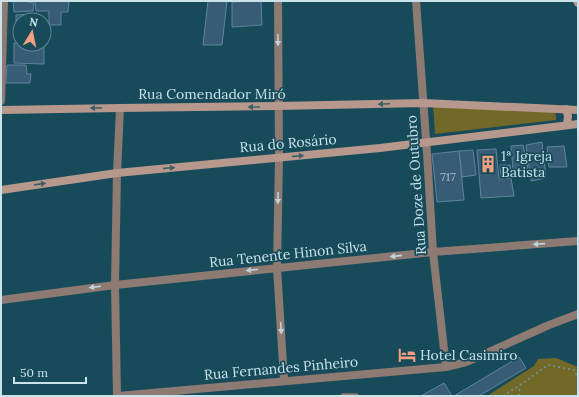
<svg xmlns="http://www.w3.org/2000/svg" width="579" height="397" viewBox="0 0 579 397" font-family="Lora,serif">
<style>
.green{fill:#726827}
.building{fill:#385c75;stroke:#5f849e}
.lines{fill:none;stroke-linecap:round;stroke-linejoin:round}
.path{stroke:#6f95a1;stroke-width:1.5;stroke-dasharray:2 3;stroke-linecap:butt}
.service{stroke:#8d7a73;stroke-width:5.5}
.pedestrian{stroke:#8d7a73;stroke-width:8}
.minor{stroke:#8d7a73;stroke-width:8}
.secondary{stroke:#b6988d;stroke-width:8}
.oneway{fill:#c0d2d9}
.oneway2{fill:#405e67}
.labels{text-anchor:middle;stroke-width:3.5;stroke-linejoin:round;paint-order:stroke}
.number-label{font-size:12px;fill:#a5c0ce}
.street-label{font-size:14px;fill:#c9e2eb;stroke:#184b5a}
.poi-label{font-size:14px;fill:#c9e2eb;stroke:#184b5a;text-anchor:start}
</style>
<rect width="100%" height="100%" fill="#184b5a"/>
<g class="green">
<path d="M 433,104 L 555,112 L 556,116 L 556,120 L 435,134 Z"/>
<path d="M 556,358 L 578,367 L 578,396 L 487,396 L 534,366 L 538,359 Z"/>
</g>
<g class="building">
<path d="M 13,1 L 28,1 L 28,2 L 34,3 L 33,11 L 14,12 Z"/>
<path d="M 35,1 L 69,1 L 68,12 L 61,12 L 61,25 L 49,25 L 49,11 L 36,11 Z"/>
<path d="M 208,1 L 227,1 L 222,45 L 203,45 Z"/>
<path d="M 261,1 L 262,25 L 232,27 L 232,2 Z"/>
<path d="M 35,14 L 35,20 L 43,19 L 43,20 L 20,20 L 20,28 L 16,28 L 16,15 Z"/>
<path d="M 14,43 L 20,43 L 20,44 L 44,44 L 44,64 L 14,63 Z"/>
<path d="M 7,65 L 26,65 L 27,72 L 26,74 L 31,74 L 30,83 L 6,83 Z"/>
<path d="M 542,142 L 546,178 L 531,181 L 526,145 Z"/>
<path d="M 523,145 L 528,169 L 513,169 L 511,146 Z"/>
<path d="M 564,146 L 567,167 L 549,167 L 547,147 Z"/>
<path d="M 496,149 L 499,179 L 511,178 L 514,196 L 481,198 L 477,150 Z"/>
<path d="M 473,150 L 476,175 L 462,177 L 459,151 Z"/>
<path d="M 459,151 L 464,200 L 437,202 L 432,154 Z"/>
<path d="M 500,165 L 510,165 L 512,177 L 501,177 Z"/>
<path d="M 519,357 L 526,368 L 479,396 L 454,396 Z"/>
<path d="M 444,383 L 452,396 L 421,396 Z"/>
</g>
<g class="lines">
<g class="path">
<path d="M 503,396 L 520,385 L 548,365 L 574,370 L 578,378"/>
<path d="M 519,396 L 520,386"/>
</g>
<path class="service" d="M 343,396 L 356,396"/>
<path class="pedestrian" d="M 446,367 L 466,362 L 478,357 L 549,325 L 578,314"/>
<g class="minor">
<path d="M 278,1 L 279,157 L 277,268 L 284,380"/>
<path d="M 1,101 L 4,1"/>
<path d="M 1,300 L 115,285 L 433,252 L 578,241"/>
<path d="M 117,396 L 115,285 L 117,173 L 120,108"/>
<path d="M 118,396 L 446,367 L 433,252 L 427,153 L 416,1"/>
</g>
<g class="secondary">
<path d="M 577,1 L 578,3"/>
<path d="M 566,109 L 568,116 L 567,125"/>
<path d="M 1,110 L 120,108 L 278,106 L 423,103 L 578,110"/>
<path d="M 1,190 L 117,173 L 380,148 L 578,124"/>
</g>
</g>
<defs><path id="oneway-solid" d="M-6-.8H1V-3.2L6.5 0L1 3.2V.8H-6Z"/></defs>
<g class="oneway">
<use href="#oneway-solid" transform="translate(278 40) rotate(90)"/>
<use href="#oneway-solid" transform="translate(278 198) rotate(91)"/>
<use href="#oneway-solid" transform="translate(539 244) rotate(176)"/>
<use href="#oneway-solid" transform="translate(396 256) rotate(174)"/>
<use href="#oneway-solid" transform="translate(252 270) rotate(174)"/>
<use href="#oneway-solid" transform="translate(95 287) rotate(173)"/>
<use href="#oneway-solid" transform="translate(281 328) rotate(86)"/>
</g>
<g class="oneway2">
<use href="#oneway-solid" transform="translate(384 104) rotate(178)"/>
<use href="#oneway-solid" transform="translate(254 107) rotate(180)"/>
<use href="#oneway-solid" transform="translate(96 108) rotate(179)"/>
<use href="#oneway-solid" transform="translate(298 156) rotate(-5)"/>
<use href="#oneway-solid" transform="translate(169 168) rotate(-5)"/>
<use href="#oneway-solid" transform="translate(40 184) rotate(-8)"/>
</g>
<defs>
<g id="building-bare" transform="scale(1.38)"><path d="M-4-6H4V6H1V3H-1V6H-4ZM-2.5-4.3h1.7v1.8h-1.7ZM.8-4.3h1.7v1.8H.8ZM-2.5-1h1.7V.8h-1.7ZM.8-1h1.7V.8H.8Z" fill="#f3a082" stroke="#184b5a" stroke-width="2.5" paint-order="stroke"/></g>
<g id="hotel-bare" transform="scale(1.38)"><path d="M-6-4.5h1.5V1H6V5H4.5V3h-9V5H-6ZM-4 0a1.8 1.8 0 1 1 3.6 0ZM.5 0V-2.5h3Q6-2.5 6 0Z" fill="#f3a082" stroke="#184b5a" stroke-width="2.5" paint-order="stroke"/></g>
</defs>
<g fill-rule="evenodd">
<use href="#building-bare" x="488" y="164"/>
<use href="#hotel-bare" x="407" y="355"/>
</g>
<g class="labels">
<g class="number-label">
<text x="448" y="181">717</text>
</g>
<g class="street-label">
<text x="212" y="99">Rua Comendador Miró</text>
<text transform="translate(288 143) rotate(-5)" y="5">Rua do Rosário</text>
<text transform="translate(416 185) rotate(-94)" y="5">Rua Doze de Outubro</text>
<text transform="translate(288 254) rotate(-6)" y="5">Rua Tenente Hinon Silva</text>
<text transform="translate(281 368) rotate(-5)" y="5">Rua Fernandes Pinheiro</text>
</g>
<g class="poi-label">
<text x="501" y="161">1ª Igreja<tspan x="501" dy="16">Batista</tspan></text>
<text x="420" y="360">Hotel Casimiro</text>
</g>
</g>
<rect width="579" height="397" fill="none" stroke="#c9e2eb" stroke-width="4"/>
<g transform="translate(32 32) rotate(10)"><circle r="19" fill="#184b5a" stroke="#5f8794"/>
<path d="M0-3L7 15L0 10L-7 15Z" fill="#f3a082"/>
<text y="-6" font-size="11" font-weight="bold" text-anchor="middle" fill="#c9e2eb">N</text>
</g>
<path d="M14 377v6h72v-6" fill="none" stroke="#c9e2eb" stroke-width="2"/>
<text x="20" y="377" font-size="12" fill="#c9e2eb" stroke="#184b5a" stroke-width="3" paint-order="stroke">50 m</text>
</svg>
